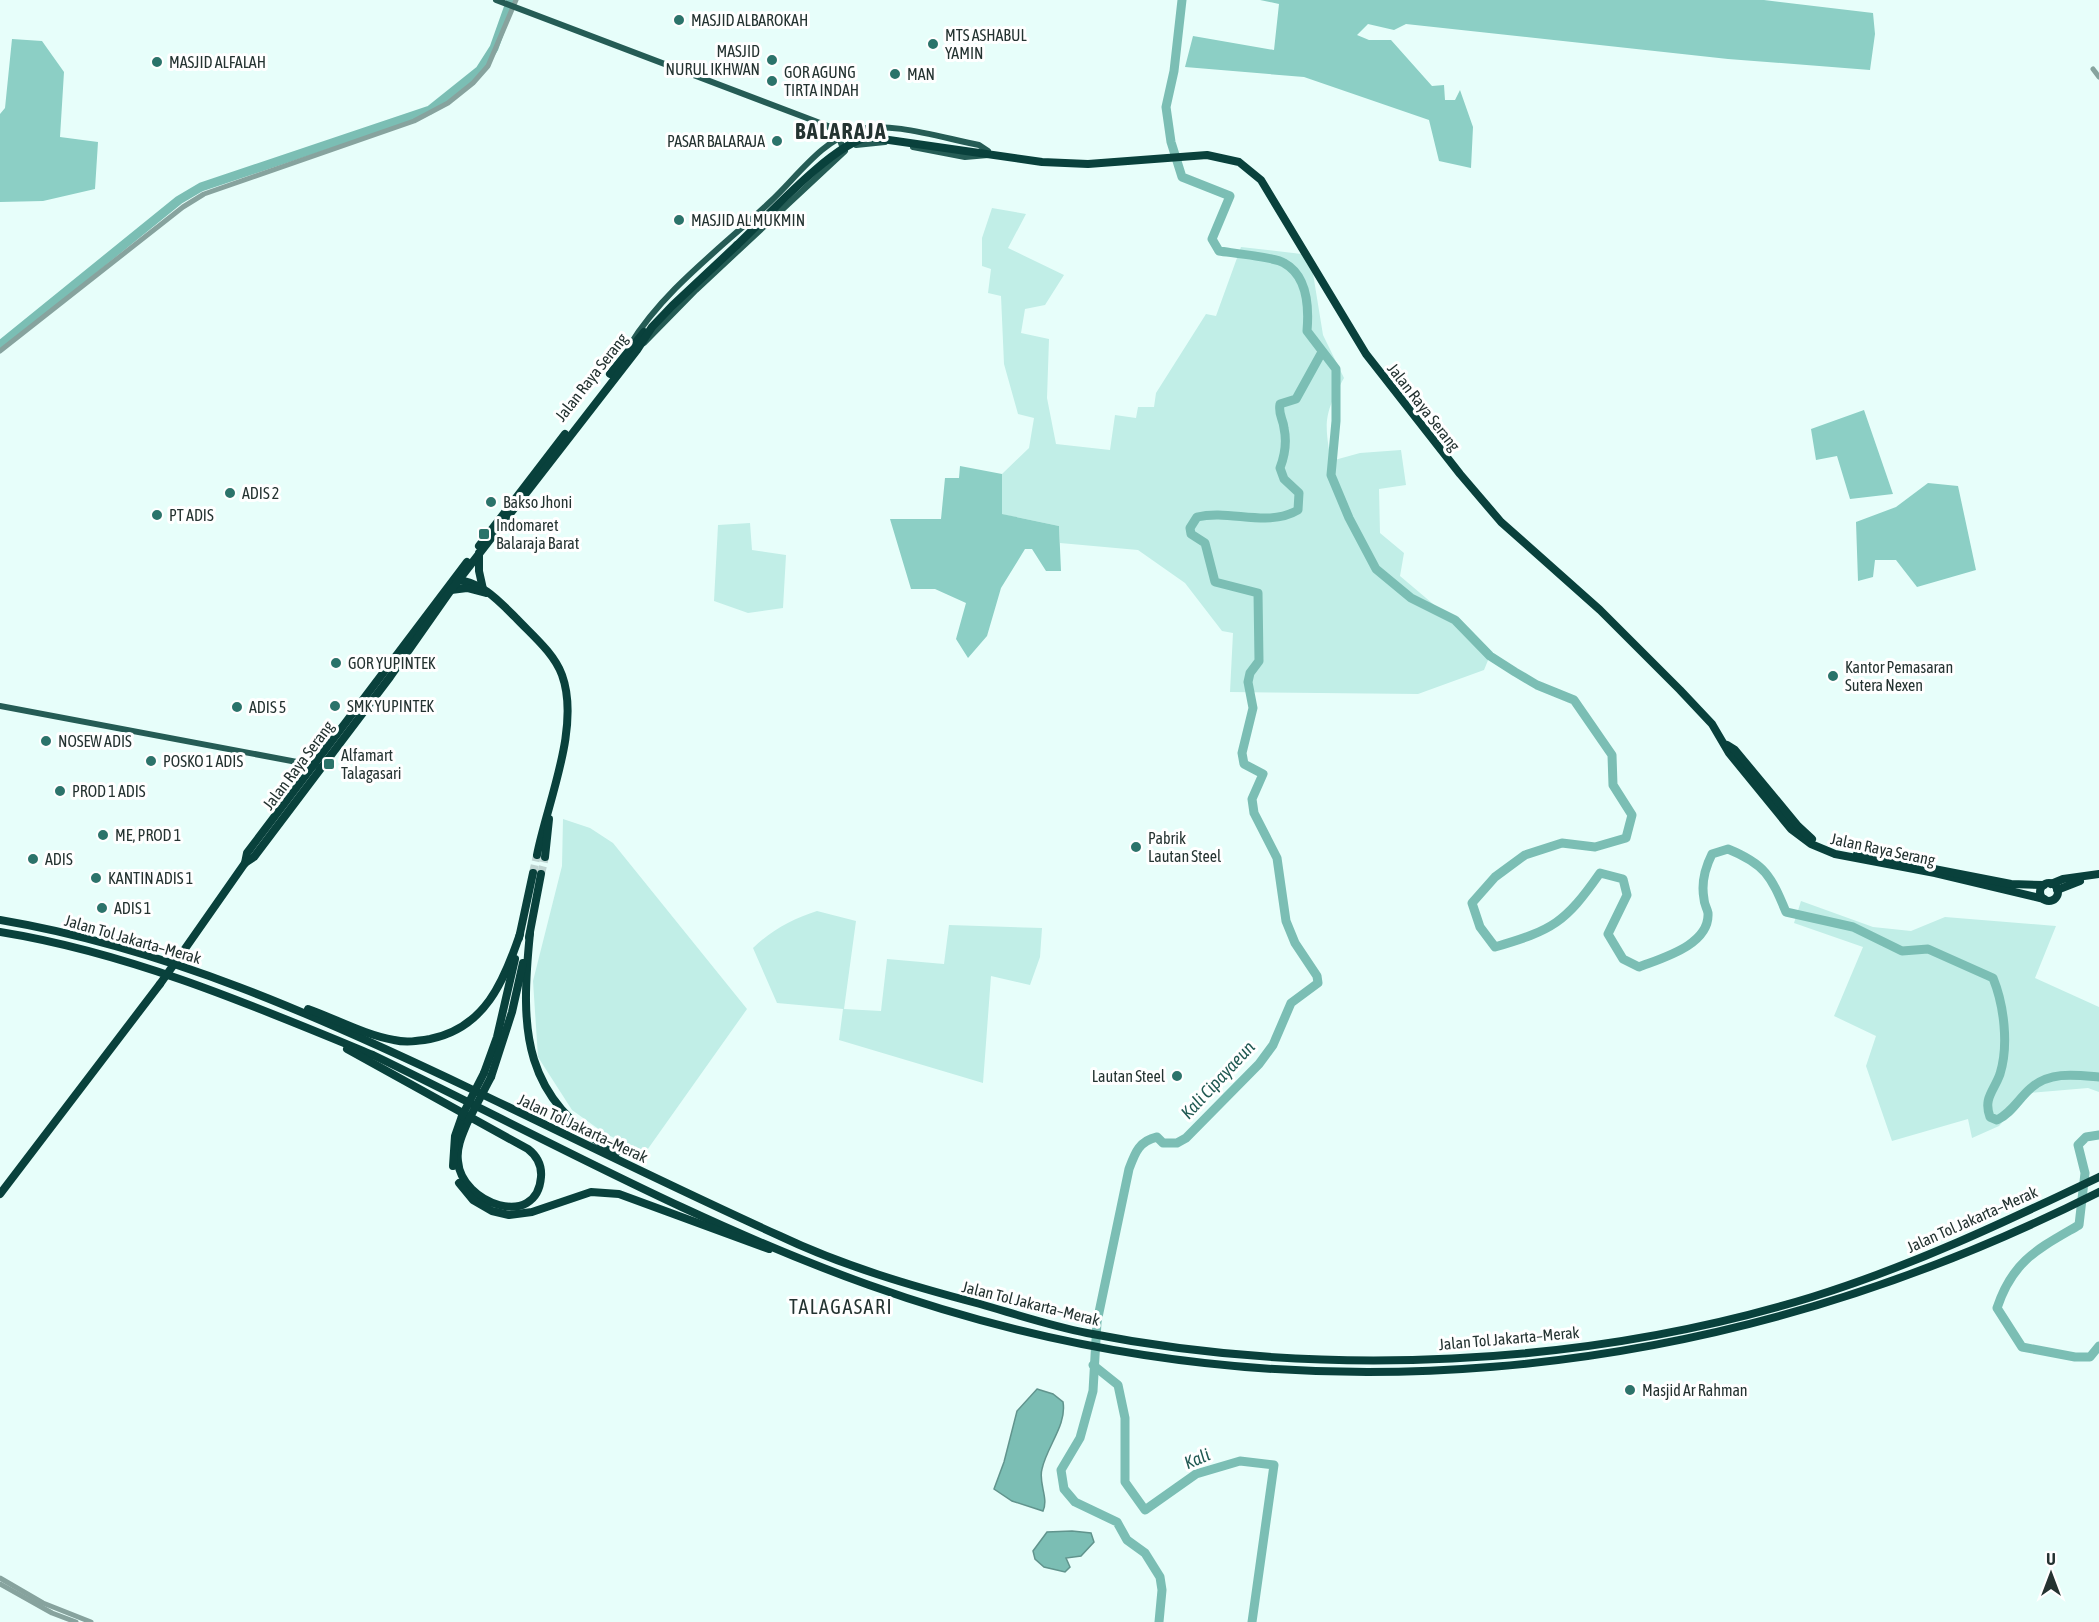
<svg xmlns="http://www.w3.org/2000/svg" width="2099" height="1622" viewBox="0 0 2099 1622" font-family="'Asap Condensed',sans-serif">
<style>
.green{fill:#c1eee7}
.forest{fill:#8ccfc5}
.water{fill:#7bbeb4;stroke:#61948d;stroke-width:1.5}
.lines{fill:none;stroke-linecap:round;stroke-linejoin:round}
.river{stroke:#7bbeb4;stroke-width:9}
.highway-tunnel{stroke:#c0d5d2;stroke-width:8;stroke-dasharray:8 4;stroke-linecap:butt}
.minor{stroke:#87a39e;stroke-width:5}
.major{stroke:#255c55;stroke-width:6}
.highway{stroke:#09413c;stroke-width:8}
.highway-bridge{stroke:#09413c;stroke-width:8}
.poi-dot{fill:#2b736a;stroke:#fff;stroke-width:2}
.labels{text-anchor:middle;stroke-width:6;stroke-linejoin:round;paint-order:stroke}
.poi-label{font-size:16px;fill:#243331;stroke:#fff;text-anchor:start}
.street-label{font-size:16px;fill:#243331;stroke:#fff}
.water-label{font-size:18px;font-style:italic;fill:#205952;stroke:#fff}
.quarter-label{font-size:20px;letter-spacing:1.5px;fill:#243331;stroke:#fff}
.district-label{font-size:22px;font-weight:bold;letter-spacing:1.5px;fill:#243331;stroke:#fff}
</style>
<rect width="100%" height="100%" fill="#e7fefa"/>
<g class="green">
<path d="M 992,208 L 1026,214 L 1008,248 L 1064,275 L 1045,305 L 1025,309 L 1021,333 L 1049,339 L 1047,398 L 1056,444 L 1110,450 L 1115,415 L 1136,418 L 1138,407 L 1154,407 L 1156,393 L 1206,314 L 1216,316 L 1241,247 L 1310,255 L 1323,335 L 1344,378 C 1324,414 1324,422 1331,461 L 1360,453 L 1401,450 L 1406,485 L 1379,489 L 1380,533 L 1404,553 L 1400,576 L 1491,653 L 1484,670 L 1418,694 L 1230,692 L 1233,633 L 1222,631 L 1185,583 L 1138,550 L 1060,543 L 1059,526 L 1001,514 L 1002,474 L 1029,448 L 1034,418 L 1018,414 L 1004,364 L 1001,296 L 988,293 L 991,269 L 982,266 L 982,238 Z"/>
<path d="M 750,523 L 752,550 L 786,555 L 783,608 L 748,613 L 714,601 L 718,525 Z"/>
<path d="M 563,819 L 590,828 L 613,843 L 747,1009 L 645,1153 L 604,1133 L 572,1110 L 538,1057 L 533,981 L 562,866 Z"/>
<path d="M 1801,901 L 1873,927 L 1911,931 L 1945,917 L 2056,926 L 2035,978 L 2099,1007 L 2099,1092 L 2088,1088 L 2028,1093 L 1999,1126 L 1972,1138 L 1968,1119 L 1892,1141 L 1866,1066 L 1876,1036 L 1834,1016 L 1863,947 L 1794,923 Z"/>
<path d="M 817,911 L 856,921 L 844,1009 L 881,1011 L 887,959 L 944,964 L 949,925 L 1042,928 L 1040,957 L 1030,985 L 991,976 L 983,1083 L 839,1040 L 843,1009 L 777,1003 L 753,948 C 770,931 794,918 817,911 Z"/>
</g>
<g class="forest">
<path d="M 1260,0 L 1764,0 L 1873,13 L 1875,34 L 1870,70 L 1728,59 L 1406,24 L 1394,30 L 1368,24 L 1357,35 L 1369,40 L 1391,40 L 1432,86 L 1444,85 L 1445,100 L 1455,100 L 1460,90 L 1473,127 L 1471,168 L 1439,161 L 1429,120 L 1304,77 L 1185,67 L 1193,36 L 1274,50 L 1279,4 Z"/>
<path d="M 12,39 L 42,41 L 64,72 L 60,137 L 98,142 L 95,189 L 43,201 L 0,202 L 0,114 L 5,108 Z"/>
<path d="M 1864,410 L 1893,494 L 1850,499 L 1837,456 L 1816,460 L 1811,429 Z"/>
<path d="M 960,466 L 1002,474 L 1002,514 L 1059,526 L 1061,571 L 1046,571 L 1032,549 L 1025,549 L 1001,588 L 987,636 L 968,658 L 956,639 L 966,603 L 935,589 L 911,589 L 890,519 L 941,519 L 945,478 L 959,478 Z"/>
<path d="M 1928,483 L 1958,486 L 1976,570 L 1917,587 L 1896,560 L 1875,560 L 1873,577 L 1858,581 L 1856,522 L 1896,507 Z"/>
</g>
<g class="water">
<path d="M 1037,1389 L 1053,1394 L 1063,1402 C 1067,1425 1047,1446 1042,1469 C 1038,1483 1049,1498 1043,1511 L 1012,1501 L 994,1489 L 1004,1462 L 1017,1411 Z"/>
<path d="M 1072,1531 L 1091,1533 L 1094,1542 L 1081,1556 L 1066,1558 L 1070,1567 L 1065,1572 L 1044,1567 L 1035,1559 L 1033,1551 L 1047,1532 Z"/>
</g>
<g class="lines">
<g class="river">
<path d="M 1182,0 L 1174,71 L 1166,107 L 1171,142 L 1182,177 L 1230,196 L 1212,239 L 1219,251 C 1232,253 1275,257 1284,263 C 1308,276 1309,308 1307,331 L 1336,369 L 1336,421 L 1331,475 L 1349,518 L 1376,569 L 1411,598 L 1455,620 L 1490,656 L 1515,672 L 1537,685 L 1574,700 L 1612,755 L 1613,785 L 1632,815 L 1626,838 L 1595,847 L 1562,843 L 1525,855 L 1495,877 L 1472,903 L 1480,927 L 1495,947 C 1553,930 1565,923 1600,873 L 1623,879 L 1627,895 L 1608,934 L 1623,959 L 1639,967 C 1662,958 1710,945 1708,913 C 1707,908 1704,904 1704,899 C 1701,883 1705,868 1712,854 L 1728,849 C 1765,864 1771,876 1786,912 L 1853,927 L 1902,951 L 1928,949 L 1993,978 C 2004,1005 2009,1045 2000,1074 C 1994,1091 1983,1098 1990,1117 L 1997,1120 C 2012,1113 2019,1098 2031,1088 C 2050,1071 2076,1075 2099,1077"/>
<path d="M 0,345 L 179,200 L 201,187 L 430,110 L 480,70 L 494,48 L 511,0"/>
<path d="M 2099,1135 L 2086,1137 L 2078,1145 L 2085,1173 L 2079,1225 C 2038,1249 2013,1260 1997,1308 L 2022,1347 L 2075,1357 L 2090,1357 L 2099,1346"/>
<path d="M 1093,1365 L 1118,1385 L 1125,1418 L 1125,1482 L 1145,1510 L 1196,1474 L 1240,1461 L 1274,1465 L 1252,1622"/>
<path d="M 1159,1622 L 1162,1590 L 1160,1577 L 1145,1553 L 1127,1540 L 1117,1522 L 1075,1502 L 1064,1489 L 1061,1470 L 1080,1438 L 1093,1391 L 1097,1322 L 1129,1169 C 1135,1153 1139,1141 1157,1137 L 1163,1143 L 1177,1143 L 1186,1138 L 1259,1064 L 1273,1045 L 1291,1003 L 1318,983 L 1317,976 L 1295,943 L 1286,921 L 1277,858 L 1254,813 L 1252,799 L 1263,774 L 1244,764 L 1242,753 L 1253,708 L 1248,682 L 1250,673 L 1259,661 L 1258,593 L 1215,582 L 1205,543 L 1191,534 L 1190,528 L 1197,517 C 1230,509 1268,528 1298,510 L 1299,493 L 1284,479 L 1280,468 C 1285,455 1287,442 1284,428 C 1283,418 1278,415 1280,404 L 1296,399 L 1322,352"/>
</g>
<g class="highway-tunnel">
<path d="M 533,873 L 537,855"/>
<path d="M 541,874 L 545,857"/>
</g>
<g class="minor">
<path d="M 2093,69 L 2099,77"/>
<path d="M 0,351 L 183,207 L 204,194 L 414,121 L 448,103 L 473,83 L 488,66 L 516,0"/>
<path d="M 0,1578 L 43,1603 L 91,1622"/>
<path d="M 0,1584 L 52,1613 L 76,1622"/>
</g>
<g class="major">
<path d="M 496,0 L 828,126 L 839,138 L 844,151"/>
<path d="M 828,126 L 854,130"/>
<path d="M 856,145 L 885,142"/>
<path d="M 913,147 L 965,157 L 988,155"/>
<path d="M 644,343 L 696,290 L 845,151"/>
<path d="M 630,345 C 664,289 723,247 770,202 C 796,178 822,140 857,130 C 888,120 946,139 979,145 L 988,151"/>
<path d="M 0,706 L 318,766"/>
</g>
<g class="highway">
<path d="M 857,135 L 873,132"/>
<path d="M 868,137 L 1042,162 L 1088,164 L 1207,155 L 1239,162 L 1261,180 L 1366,354 L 1460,474 L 1501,522 L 1600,610 L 1680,690 L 1712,724 L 1729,753 L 1791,829 L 1811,844 L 1835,854 L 1935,873 L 2044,899"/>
<path d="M 610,374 L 644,332"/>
<path d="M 479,546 L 565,434"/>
<path d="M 479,553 L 479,571 L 483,589"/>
<path d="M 456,580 C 481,581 499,601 516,618 C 532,635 554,653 562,675 C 581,727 547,803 537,855"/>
<path d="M 451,590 L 467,588 L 486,593"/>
<path d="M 1727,745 L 1735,750 L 1798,826 L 1812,839"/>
<path d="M 1857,854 L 2011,884 L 2044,885"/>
<path d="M 545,857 L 549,819"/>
<path d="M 245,863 L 247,853 L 467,562"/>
<circle cx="2049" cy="892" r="9"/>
<path d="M 2051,884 L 2063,879 L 2099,874"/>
<path d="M 2057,890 L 2080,881"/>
<path d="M 0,920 C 166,948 318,1016 469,1088 C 573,1138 676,1189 780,1236 C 843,1266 912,1286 980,1304 C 1015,1314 1051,1326 1087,1333 C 1321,1379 1584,1367 1812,1297 C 1912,1266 2005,1222 2099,1177"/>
<path d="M 0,932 C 130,953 252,1005 373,1055 C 536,1134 698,1224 869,1285 C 1280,1432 1713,1387 2099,1192"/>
<path d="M 530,933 C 520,1032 522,1098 616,1153"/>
<path d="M 529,937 L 541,874"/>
<path d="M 519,938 L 533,873"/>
<path d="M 182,953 L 245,863 L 254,857 L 390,677 L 451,590 L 637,350 L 652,327 L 672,306 L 737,245"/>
<path d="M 308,1009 C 336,1019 365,1035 394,1040 C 406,1043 418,1041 430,1039 C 485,1028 504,981 520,934"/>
<path d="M 347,1049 L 528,1149 C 537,1156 542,1165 541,1177 C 537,1230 461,1204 458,1161 C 456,1147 463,1133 468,1121"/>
<path d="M 484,1073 L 497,1037 L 515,959"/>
<path d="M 491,1077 L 512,1012 L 523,963"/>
<path d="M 453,1166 L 455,1136 L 462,1116"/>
<path d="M 459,1183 L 473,1200 L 492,1211 L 509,1215 L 532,1212 L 591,1192 L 619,1194 L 769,1249"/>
<path d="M 0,1194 L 160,984"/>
</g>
<g class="highway-bridge">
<path d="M 737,245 C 767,217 831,145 868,137"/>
<path d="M 160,984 L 182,953"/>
<path d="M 462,1116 L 484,1073"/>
<path d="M 468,1121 L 491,1077"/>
</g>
</g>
<g class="poi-dot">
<circle cx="679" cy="20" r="6"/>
<circle cx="933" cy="44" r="6"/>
<circle cx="772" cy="60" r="6"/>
<circle cx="157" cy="62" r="6"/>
<circle cx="895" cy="74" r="6"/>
<circle cx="772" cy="81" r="6"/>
<circle cx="777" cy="141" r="6"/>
<circle cx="679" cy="220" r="6"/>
<circle cx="230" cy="493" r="6"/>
<circle cx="491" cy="502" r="6"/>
<circle cx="157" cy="515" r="6"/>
<rect x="478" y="528" width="12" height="12" rx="3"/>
<circle cx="336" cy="663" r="6"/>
<circle cx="1833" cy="676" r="6"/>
<circle cx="335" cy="706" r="6"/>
<circle cx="237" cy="707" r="6"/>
<circle cx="46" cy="741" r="6"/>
<circle cx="151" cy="761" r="6"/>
<rect x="323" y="758" width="12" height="12" rx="3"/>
<circle cx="60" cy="791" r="6"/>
<circle cx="103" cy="835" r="6"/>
<circle cx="1136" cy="847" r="6"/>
<circle cx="33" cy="859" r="6"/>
<circle cx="96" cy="878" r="6"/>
<circle cx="102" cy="908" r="6"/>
<circle cx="1177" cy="1076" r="6"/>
<circle cx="1630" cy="1390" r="6"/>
</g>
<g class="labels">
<g class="poi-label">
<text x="691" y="26">MASJID ALBAROKAH</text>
<text x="945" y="41">MTS ASHABUL<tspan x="945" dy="18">YAMIN</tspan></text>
<text x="760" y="57" text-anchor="end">MASJID<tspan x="760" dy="18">NURUL IKHWAN</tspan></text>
<text x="169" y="68">MASJID ALFALAH</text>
<text x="784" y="78">GOR AGUNG<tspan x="784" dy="18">TIRTA INDAH</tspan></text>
<text x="907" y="80">MAN</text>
<text x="765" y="147" text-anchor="end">PASAR BALARAJA</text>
<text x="691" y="226">MASJID AL MUKMIN</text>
<text x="242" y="499">ADIS 2</text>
<text x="503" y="508">Bakso Jhoni</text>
<text x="169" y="521">PT ADIS</text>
<text x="496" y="531">Indomaret<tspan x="496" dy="18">Balaraja Barat</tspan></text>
<text x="348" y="669">GOR YUPINTEK</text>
<text x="1845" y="673">Kantor Pemasaran<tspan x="1845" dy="18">Sutera Nexen</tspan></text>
<text x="347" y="712">SMK YUPINTEK</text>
<text x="249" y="713">ADIS 5</text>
<text x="58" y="747">NOSEW ADIS</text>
<text x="341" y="761">Alfamart<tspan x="341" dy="18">Talagasari</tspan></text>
<text x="163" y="767">POSKO 1 ADIS</text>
<text x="72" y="797">PROD 1 ADIS</text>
<text x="115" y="841">ME, PROD 1</text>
<text x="1148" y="844">Pabrik<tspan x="1148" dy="18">Lautan Steel</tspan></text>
<text x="45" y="865">ADIS</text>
<text x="108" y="884">KANTIN ADIS 1</text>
<text x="114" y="914">ADIS 1</text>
<text x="1165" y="1082" text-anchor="end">Lautan Steel</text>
<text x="1642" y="1396">Masjid Ar Rahman</text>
</g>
<g class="street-label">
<text transform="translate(591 377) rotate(-52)" y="6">Jalan Raya Serang</text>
<text transform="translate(1424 407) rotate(52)" y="6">Jalan Raya Serang</text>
<text transform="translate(298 765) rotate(-53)" y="6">Jalan Raya Serang</text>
<text transform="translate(1883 849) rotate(12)" y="6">Jalan Raya Serang</text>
<text transform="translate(133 939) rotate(16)" y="6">Jalan Tol Jakarta–Merak</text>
<text transform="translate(583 1128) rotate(25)" y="6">Jalan Tol Jakarta–Merak</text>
<text transform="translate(1972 1219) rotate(-24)" y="6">Jalan Tol Jakarta–Merak</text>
<text transform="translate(1031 1303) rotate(14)" y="6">Jalan Tol Jakarta–Merak</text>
<text transform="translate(1509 1338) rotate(-5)" y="6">Jalan Tol Jakarta–Merak</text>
</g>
<g class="water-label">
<text transform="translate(1218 1080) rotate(-47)" y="6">Kali Cipayaeun</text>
<text transform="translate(1197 1459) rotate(-23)" y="6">Kali</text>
</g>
<g class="quarter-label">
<text x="841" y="1314">TALAGASARI</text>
</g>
<g class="district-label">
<text x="841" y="139">BALARAJA</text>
</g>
</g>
<g transform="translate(2051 1574)" stroke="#ffffff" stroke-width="4.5" paint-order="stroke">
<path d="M0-4.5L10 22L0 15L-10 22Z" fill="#243331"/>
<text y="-9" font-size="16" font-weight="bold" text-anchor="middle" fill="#243331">U</text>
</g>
</svg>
